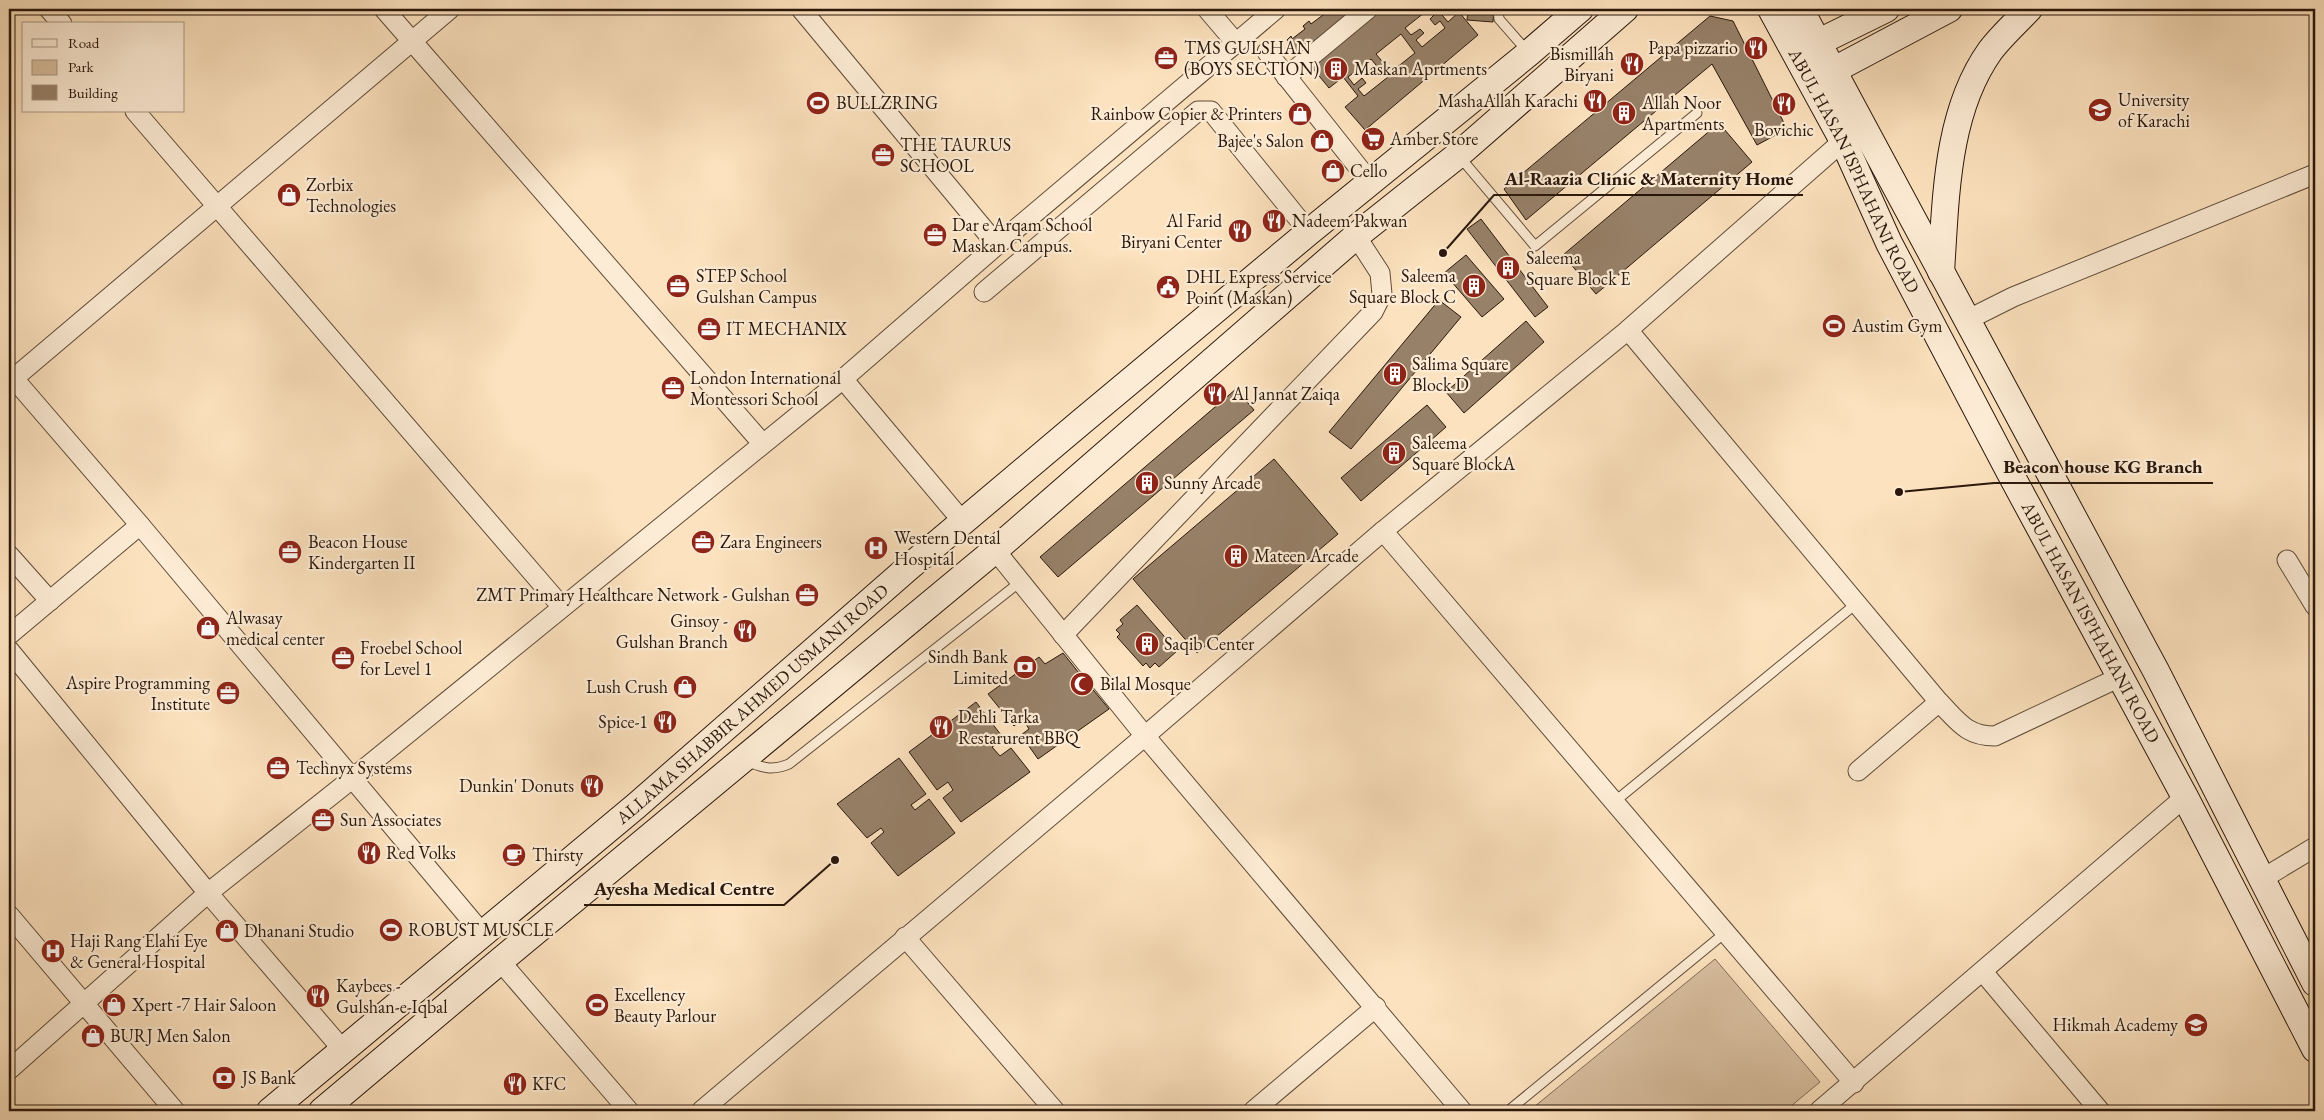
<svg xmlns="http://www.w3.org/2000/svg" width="2324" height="1120" viewBox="0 0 2324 1120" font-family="'EB Garamond',serif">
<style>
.green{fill:#d8bfa0;stroke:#816b56}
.building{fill:#978169;stroke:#2a170c;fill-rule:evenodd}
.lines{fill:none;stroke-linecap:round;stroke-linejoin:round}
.lane-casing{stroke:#5e4a38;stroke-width:11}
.street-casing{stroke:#5e4a38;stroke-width:21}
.secondary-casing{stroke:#2a170c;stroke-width:28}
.lane{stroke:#fdecd5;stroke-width:9}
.street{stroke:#fdecd5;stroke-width:19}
.secondary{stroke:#fdecd5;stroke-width:26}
.labels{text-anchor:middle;stroke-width:4.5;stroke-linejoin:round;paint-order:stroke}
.poi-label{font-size:18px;fill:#2a170c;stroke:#fdecd5;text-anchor:start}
.street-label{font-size:18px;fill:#2a170c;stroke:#fdecd5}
.leader{fill:none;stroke:#2a170c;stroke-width:2}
.callout-dot{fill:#2a170c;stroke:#fdecd5;stroke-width:2}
.callout-label{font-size:19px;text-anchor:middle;font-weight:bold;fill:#2a170c;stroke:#fdecd5;stroke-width:4.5;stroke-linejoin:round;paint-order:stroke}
</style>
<rect width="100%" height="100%" fill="#fce2be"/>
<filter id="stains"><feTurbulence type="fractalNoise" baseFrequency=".004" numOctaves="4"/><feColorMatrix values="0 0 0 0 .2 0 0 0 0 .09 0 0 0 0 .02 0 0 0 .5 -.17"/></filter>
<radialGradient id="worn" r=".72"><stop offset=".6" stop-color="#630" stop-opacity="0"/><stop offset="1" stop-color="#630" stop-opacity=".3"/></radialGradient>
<path class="green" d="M 1715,959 L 1820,1082 L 1785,1111 L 1529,1111 Z"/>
<g class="building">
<path d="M 1318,9 L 1356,9 L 1299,55 L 1287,40 L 1291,36 L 1292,39 L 1305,29 L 1303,26 L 1309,21 L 1311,24 L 1323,15 Z"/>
<path d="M 1378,9 L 1437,9 L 1448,22 L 1459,12 L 1478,35 L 1365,130 L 1345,107 L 1358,96 L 1343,77 L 1329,88 L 1310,65 ZM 1429,9 L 1434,15 L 1430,19 L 1435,25 L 1440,21 L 1445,28 L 1422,47 L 1416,40 L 1424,33 L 1420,29 L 1411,35 L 1405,28 ZM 1401,34 L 1415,53 L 1391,72 L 1376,54 ZM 1371,59 L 1376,65 L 1372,68 L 1377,74 L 1382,70 L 1388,77 L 1364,96 L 1358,89 L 1366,83 L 1362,78 L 1354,85 L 1348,77 Z"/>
<path d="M 1468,9 L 1494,9 L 1493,22 L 1467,20 Z"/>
<path d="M 1710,16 L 1733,21 L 1787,129 L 1757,145 L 1712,64 L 1526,220 L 1504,189 Z"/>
<path d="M 1719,123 L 1752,162 L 1596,294 L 1563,255 Z"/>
<path d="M 1481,219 L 1548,307 L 1535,317 L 1467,229 Z"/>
<path d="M 1466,255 L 1504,299 L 1482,317 L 1444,273 Z"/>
<path d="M 1439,300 L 1461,317 L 1351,449 L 1329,432 Z"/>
<path d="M 1526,321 L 1544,342 L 1464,413 L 1446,392 Z"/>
<path d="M 1236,389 L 1254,410 L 1058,577 L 1040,557 Z"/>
<path d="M 1427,405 L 1446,427 L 1361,501 L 1341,478 Z"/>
<path d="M 1274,459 L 1338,534 L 1197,653 L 1133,579 Z"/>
<path d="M 1137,605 L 1177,651 L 1159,667 L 1155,663 L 1150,668 L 1146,663 L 1143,666 L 1117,637 L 1120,634 L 1116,630 L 1123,624 L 1120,620 Z"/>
<path d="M 1063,653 L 1083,678 L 1072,686 L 1079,693 L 1089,685 L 1109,709 L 1038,759 L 1021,735 L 1029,729 L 1023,719 L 1014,726 L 988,694 L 1039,657 L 1045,664 Z"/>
<path d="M 976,702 L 1004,739 L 992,747 L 1000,756 L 1011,748 L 1030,772 L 961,822 L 943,798 L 953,790 L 948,782 L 937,790 L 909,752 Z"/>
<path d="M 899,758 L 926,794 L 911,805 L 915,810 L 929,799 L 955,833 L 898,876 L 871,843 L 884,832 L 881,828 L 867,838 L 837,804 Z"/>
</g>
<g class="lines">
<g class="lane-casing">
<g id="lane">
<path d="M 1498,9 L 1499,19 L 1527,51"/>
<path d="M 1459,156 L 1535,246 L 1697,113"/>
<path d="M 746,761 C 763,768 772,771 789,764 L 1020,582"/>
<path d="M 1613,803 L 1857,603"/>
<path d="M 1508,1111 L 1726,932"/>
</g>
</g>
<g class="street-casing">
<g id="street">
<path d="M 49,9 L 62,24"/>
<path d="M 384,9 L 762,443"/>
<path d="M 801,9 L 997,245"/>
<path d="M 1207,9 L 1236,43"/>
<path d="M 1267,52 L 1370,182"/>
<path d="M 1286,77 L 1368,9"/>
<path d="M 135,111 L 562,607"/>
<path d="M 984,292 L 1198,111 L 1211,111 L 1309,232"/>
<path d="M 1967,320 L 2013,297 L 2315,174"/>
<path d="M 1628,330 L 1939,702 C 1958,721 1966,736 1995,736 L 2120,677"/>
<path d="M 9,373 L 140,525 L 482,933"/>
<path d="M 13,379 L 450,9"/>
<path d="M 843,379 L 963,522"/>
<path d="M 1383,531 L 1854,1083"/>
<path d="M 995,550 L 1145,736 L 1462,1111"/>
<path d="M 9,555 L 50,601"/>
<path d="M 2287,560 L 2315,606"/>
<path d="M 9,635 L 140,525"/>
<path d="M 1063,635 L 1373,312 L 1382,294 L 1380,273 L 1356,236"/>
<path d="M 9,650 L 208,893 L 343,1050"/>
<path d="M 1858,771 L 1939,702"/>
<path d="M 2262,879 L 2315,847"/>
<path d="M 9,915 L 175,1111"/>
<path d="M 905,937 L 1055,1111"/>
<path d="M 500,961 L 629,1111"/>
<path d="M 1983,972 L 2100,1111"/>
<path d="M 9,1070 L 208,893 L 353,778 L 843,379 L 997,245 L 1276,9"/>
<path d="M 701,1111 L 1145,736 L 1383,531 L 1628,330 L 1843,141"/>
<path d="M 1253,1111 L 1376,1007"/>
<path d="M 1819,1111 L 2185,797"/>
</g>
</g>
<g class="secondary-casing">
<g id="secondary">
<path id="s1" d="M 1771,9 L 1843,141 L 1889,243 L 2010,473 L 2185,797 L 2315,1049"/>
<path d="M 1800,9 L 2156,671 L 2315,983"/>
<path d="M 1819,42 L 1886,9"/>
<path d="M 1834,70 L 1949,9"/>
<path d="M 1941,272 C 1946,198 1946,113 1990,51 C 2001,36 2017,22 2029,9"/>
<path id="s2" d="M 270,1111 L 636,806 L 908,568 L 1080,423 L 1309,232 L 1529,53 L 1580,9"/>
<path d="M 322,1111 L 500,961 L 995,550 L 1356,236 L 1458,155 L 1625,9"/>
</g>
</g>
<use href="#lane" class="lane"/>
<use href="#street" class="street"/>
<use href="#secondary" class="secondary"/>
</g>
<defs>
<g id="restaurant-disc" transform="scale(1.25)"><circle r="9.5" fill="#8f2418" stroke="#fdecd5"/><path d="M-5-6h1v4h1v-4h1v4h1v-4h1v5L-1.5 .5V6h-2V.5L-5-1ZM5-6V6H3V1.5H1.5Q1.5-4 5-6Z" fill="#fff"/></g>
<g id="office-disc" transform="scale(1.25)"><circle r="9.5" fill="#8f2418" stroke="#fdecd5"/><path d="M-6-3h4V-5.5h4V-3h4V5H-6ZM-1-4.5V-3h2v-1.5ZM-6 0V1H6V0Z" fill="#fff"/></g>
<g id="building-disc" transform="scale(1.25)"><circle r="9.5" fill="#8f2418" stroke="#fdecd5"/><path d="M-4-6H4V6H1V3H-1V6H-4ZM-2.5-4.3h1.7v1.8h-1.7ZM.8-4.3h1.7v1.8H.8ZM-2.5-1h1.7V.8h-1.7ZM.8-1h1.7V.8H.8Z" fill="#fff"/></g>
<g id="stadium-disc" transform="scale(1.25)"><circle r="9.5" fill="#8f2418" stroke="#fdecd5"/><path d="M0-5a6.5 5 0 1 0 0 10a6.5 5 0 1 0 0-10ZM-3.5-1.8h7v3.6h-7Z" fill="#fff"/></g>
<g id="university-disc" transform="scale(1.25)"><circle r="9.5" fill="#8f2418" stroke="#fdecd5"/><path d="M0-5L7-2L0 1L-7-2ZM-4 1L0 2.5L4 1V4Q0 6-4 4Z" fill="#fff"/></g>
<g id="shop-disc" transform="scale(1.25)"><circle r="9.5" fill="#8f2418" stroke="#fdecd5"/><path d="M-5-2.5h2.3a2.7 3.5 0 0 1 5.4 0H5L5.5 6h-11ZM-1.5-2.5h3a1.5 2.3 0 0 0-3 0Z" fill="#fff"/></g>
<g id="supermarket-disc" transform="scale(1.25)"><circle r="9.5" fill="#8f2418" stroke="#fdecd5"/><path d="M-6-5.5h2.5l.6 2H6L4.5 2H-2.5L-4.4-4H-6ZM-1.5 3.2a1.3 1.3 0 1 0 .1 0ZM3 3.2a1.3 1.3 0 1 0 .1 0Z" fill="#fff"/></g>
<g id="civic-disc" transform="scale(1.25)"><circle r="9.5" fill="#8f2418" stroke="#fdecd5"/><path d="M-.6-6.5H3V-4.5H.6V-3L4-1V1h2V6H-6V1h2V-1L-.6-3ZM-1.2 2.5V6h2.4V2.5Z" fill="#fff"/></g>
<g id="hospital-disc" transform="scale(1.25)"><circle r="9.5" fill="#8f2418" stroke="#fdecd5"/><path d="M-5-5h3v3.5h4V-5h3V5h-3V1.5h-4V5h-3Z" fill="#fff"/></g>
<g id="bank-disc" transform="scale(1.25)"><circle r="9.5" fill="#8f2418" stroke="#fdecd5"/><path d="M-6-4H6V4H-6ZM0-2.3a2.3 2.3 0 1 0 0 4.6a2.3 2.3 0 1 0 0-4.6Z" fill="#fff"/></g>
<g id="mosque-disc" transform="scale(1.25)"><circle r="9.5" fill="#8f2418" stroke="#fdecd5"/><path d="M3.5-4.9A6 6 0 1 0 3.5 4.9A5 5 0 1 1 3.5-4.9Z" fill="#fff"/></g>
<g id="cafe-disc" transform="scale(1.25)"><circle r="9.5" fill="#8f2418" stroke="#fdecd5"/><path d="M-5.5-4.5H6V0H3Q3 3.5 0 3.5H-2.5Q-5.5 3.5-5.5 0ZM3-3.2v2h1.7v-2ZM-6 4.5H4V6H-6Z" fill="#fff"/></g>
<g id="school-disc" transform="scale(1.25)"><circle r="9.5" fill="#8f2418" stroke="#fdecd5"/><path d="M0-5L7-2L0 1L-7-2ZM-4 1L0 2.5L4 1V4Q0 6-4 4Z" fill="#fff"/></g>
</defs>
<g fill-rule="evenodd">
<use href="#restaurant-disc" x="1756" y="48"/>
<use href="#office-disc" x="1166" y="58"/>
<use href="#restaurant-disc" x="1632" y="64"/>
<use href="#building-disc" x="1336" y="69"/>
<use href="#restaurant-disc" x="1595" y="101"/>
<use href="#stadium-disc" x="818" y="103"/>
<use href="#restaurant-disc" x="1784" y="104"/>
<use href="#university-disc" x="2100" y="110"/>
<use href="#building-disc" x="1624" y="113"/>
<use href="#shop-disc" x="1300" y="114"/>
<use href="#supermarket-disc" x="1373" y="139"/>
<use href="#shop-disc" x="1322" y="141"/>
<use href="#office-disc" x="883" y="155"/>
<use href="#shop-disc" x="1333" y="171"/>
<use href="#shop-disc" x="289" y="195"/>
<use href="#restaurant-disc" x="1274" y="221"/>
<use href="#restaurant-disc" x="1240" y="231"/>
<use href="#office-disc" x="935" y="235"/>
<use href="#building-disc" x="1508" y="268"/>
<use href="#office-disc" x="678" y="286"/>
<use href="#building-disc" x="1474" y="286"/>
<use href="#civic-disc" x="1168" y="287"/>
<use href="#stadium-disc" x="1834" y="326"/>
<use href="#office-disc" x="709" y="329"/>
<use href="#building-disc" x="1395" y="374"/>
<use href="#office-disc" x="673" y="388"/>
<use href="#restaurant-disc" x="1215" y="394"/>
<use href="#building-disc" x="1394" y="453"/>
<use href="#building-disc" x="1147" y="483"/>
<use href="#office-disc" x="703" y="542"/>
<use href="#hospital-disc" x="876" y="548"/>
<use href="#office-disc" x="290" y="552"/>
<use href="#building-disc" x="1236" y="556"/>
<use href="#office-disc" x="807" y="595"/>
<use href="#shop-disc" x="208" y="628"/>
<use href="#restaurant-disc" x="745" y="631"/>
<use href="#building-disc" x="1147" y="644"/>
<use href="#office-disc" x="343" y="658"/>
<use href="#bank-disc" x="1025" y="667"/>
<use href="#mosque-disc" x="1082" y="684"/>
<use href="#shop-disc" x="685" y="687"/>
<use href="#office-disc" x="228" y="693"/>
<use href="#restaurant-disc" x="665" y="722"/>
<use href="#restaurant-disc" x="941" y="727"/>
<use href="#office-disc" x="278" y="768"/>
<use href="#restaurant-disc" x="592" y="786"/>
<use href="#office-disc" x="323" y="820"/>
<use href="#restaurant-disc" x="369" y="853"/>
<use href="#cafe-disc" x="514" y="855"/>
<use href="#stadium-disc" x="391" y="930"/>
<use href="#shop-disc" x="227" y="931"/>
<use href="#hospital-disc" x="53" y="951"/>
<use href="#restaurant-disc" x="318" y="996"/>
<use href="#shop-disc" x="114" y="1005"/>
<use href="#stadium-disc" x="597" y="1005"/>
<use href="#school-disc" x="2196" y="1025"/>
<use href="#shop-disc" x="93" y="1036"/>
<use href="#bank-disc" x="224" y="1078"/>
<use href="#restaurant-disc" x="515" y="1084"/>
</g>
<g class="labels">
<g class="poi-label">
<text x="1184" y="54">TMS GULSHAN<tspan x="1184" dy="21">(BOYS SECTION)</tspan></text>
<text x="1738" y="54" text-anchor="end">Papa pizzario</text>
<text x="1614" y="60" text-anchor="end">Bismillah<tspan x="1614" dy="21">Biryani</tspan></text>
<text x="1354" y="75">Maskan Aprtments</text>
<text x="2118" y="106">University<tspan x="2118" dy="21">of Karachi</tspan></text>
<text x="1578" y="107" text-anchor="end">MashaAllah Karachi</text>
<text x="836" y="109">BULLZRING</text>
<text x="1642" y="109">Allah Noor<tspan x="1642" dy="21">Apartments</tspan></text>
<text x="1282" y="120" text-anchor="end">Rainbow Copier &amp; Printers</text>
<text x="1784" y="136" text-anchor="middle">Bovichic</text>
<text x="1390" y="145">Amber Store</text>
<text x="1304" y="147" text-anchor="end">Bajee's Salon</text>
<text x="900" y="151">THE TAURUS<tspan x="900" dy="21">SCHOOL</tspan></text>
<text x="1350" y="177">Cello</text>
<text x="306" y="191">Zorbix<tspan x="306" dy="21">Technologies</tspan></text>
<text x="1222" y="227" text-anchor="end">Al Farid<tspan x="1222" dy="21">Biryani Center</tspan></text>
<text x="1292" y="227">Nadeem Pakwan</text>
<text x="952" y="231">Dar e Arqam School<tspan x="952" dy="21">Maskan Campus.</tspan></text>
<text x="1526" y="264">Saleema<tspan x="1526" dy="21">Square Block E</tspan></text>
<text x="696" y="282">STEP School<tspan x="696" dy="21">Gulshan Campus</tspan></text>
<text x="1456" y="282" text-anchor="end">Saleema<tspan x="1456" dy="21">Square Block C</tspan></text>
<text x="1186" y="283">DHL Express Service<tspan x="1186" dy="21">Point (Maskan)</tspan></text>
<text x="1852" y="332">Austim Gym</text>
<text x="726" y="335">IT MECHANIX</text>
<text x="1412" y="370">Salima Square<tspan x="1412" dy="21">Block D</tspan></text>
<text x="690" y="384">London International<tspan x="690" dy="21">Montessori School</tspan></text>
<text x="1232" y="400">Al Jannat Zaiqa</text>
<text x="1412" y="449">Saleema<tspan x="1412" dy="21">Square BlockA</tspan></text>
<text x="1164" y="489">Sunny Arcade</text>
<text x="894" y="544">Western Dental<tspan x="894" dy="21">Hospital</tspan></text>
<text x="308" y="548">Beacon House<tspan x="308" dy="21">Kindergarten II</tspan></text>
<text x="720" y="548">Zara Engineers</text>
<text x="1254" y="562">Mateen Arcade</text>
<text x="790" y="601" text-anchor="end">ZMT Primary Healthcare Network - Gulshan</text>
<text x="226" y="624">Alwasay<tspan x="226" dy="21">medical center</tspan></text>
<text x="728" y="627" text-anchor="end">Ginsoy -<tspan x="728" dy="21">Gulshan Branch</tspan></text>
<text x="1164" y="650">Saqib Center</text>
<text x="360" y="654">Froebel School<tspan x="360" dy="21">for Level 1</tspan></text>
<text x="1008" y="663" text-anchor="end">Sindh Bank<tspan x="1008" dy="21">Limited</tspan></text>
<text x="210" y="689" text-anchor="end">Aspire Programming<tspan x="210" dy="21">Institute</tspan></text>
<text x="1100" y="690">Bilal Mosque</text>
<text x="668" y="693" text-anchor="end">Lush Crush</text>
<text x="958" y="723">Dehli Tarka<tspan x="958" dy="21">Restarurent BBQ</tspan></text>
<text x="648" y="728" text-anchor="end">Spice-1</text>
<text x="296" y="774">Technyx Systems</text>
<text x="574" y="792" text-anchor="end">Dunkin' Donuts</text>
<text x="340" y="826">Sun Associates</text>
<text x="386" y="859">Red Volks</text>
<text x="532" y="861">Thirsty</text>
<text x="408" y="936">ROBUST MUSCLE</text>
<text x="244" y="937">Dhanani Studio</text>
<text x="70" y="947">Haji Rang Elahi Eye<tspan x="70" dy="21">&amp; General Hospital</tspan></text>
<text x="336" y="992">Kaybees -<tspan x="336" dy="21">Gulshan-e-Iqbal</tspan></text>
<text x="614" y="1001">Excellency<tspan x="614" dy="21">Beauty Parlour</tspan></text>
<text x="132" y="1011">Xpert -7 Hair Saloon</text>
<text x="2178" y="1031" text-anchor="end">Hikmah Academy</text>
<text x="110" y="1042">BURJ Men Salon</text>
<text x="242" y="1084">JS Bank</text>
<text x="532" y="1090">KFC</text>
</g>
<g class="street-label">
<text dy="6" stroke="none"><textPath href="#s1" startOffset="182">ABUL HASAN ISPHAHANI ROAD</textPath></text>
<text dy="6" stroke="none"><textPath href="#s1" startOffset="692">ABUL HASAN ISPHAHANI ROAD</textPath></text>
<text dy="6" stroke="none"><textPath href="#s2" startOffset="631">ALLAMA SHABBIR AHMED USMANI ROAD</textPath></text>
</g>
</g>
<path class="leader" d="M1443 253L1494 195H1803M1899 492L1994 483H2213M835 860L784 905H584"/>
<g class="callout-dot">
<circle cx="1443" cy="253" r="5"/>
<circle cx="1899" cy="492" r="5"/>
<circle cx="835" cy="860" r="5"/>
</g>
<g class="callout-label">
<text x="1649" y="185">Al-Raazia Clinic &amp; Maternity Home</text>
<text x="2103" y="473">Beacon house KG Branch</text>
<text x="684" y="895">Ayesha Medical Centre</text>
</g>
<rect width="2324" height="1120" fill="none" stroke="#fce2be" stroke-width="30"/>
<rect x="10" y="10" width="2304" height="1100" fill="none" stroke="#2a170c" stroke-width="2.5"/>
<rect x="15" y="15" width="2294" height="1090" fill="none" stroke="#2a170c"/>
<rect x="22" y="22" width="162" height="90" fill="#fdecd5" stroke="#a99785"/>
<rect x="32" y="39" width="25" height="8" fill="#fdecd5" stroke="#a99785"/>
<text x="68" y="48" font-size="15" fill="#2a170c">Road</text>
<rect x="32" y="60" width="25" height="15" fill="#d8bfa0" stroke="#a99785"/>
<text x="68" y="72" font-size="15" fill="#2a170c">Park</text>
<rect x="32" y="85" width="25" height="15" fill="#978169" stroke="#a99785"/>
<text x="68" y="98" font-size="15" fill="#2a170c">Building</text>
<rect width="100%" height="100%" filter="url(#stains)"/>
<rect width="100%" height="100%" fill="url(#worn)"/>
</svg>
